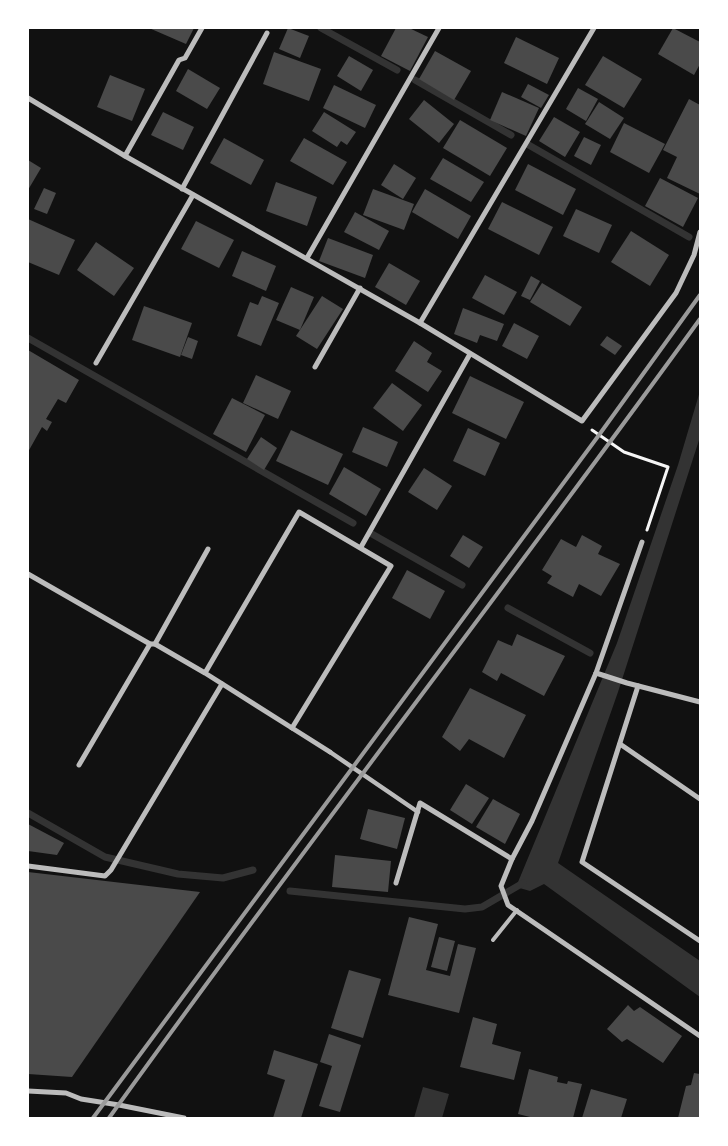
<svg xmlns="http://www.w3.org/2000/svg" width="728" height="1146" viewBox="0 0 728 1146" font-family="'PT Sans',sans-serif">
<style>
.water{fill:#333}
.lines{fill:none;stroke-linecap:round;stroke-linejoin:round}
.stream{stroke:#333;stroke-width:7}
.building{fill:#4a4a4a}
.path{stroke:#f5f5f5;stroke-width:3}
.service{stroke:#bcbcbc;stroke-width:4}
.pedestrian{stroke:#bcbcbc;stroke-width:4.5}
.minor{stroke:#bcbcbc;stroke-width:5}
.rail{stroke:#9a9a9a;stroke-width:4}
</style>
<rect width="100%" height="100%" fill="#111"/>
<g class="water">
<path d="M 700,391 L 700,437 L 618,692 L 558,863 L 700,961 L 700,997 L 544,884 L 530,891 L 516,887 L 617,643 L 678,465 Z"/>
<path d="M 423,1087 L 449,1094 L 442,1118 L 414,1118 Z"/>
</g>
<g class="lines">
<g class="stream">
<path d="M 321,28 L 397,70"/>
<path d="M 415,80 L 511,135"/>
<path d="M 527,144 L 689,237"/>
<path d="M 28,338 L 353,523"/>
<path d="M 372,534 L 462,585"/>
<path d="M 508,608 L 590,653"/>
<path d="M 28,813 L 105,857 L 178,874 L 223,878 L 253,870"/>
<path d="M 290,891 L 465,909 L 482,907 L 523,883"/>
</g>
</g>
<g class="building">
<path d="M 149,28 L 194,28 L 186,44 Z"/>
<path d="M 288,28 L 309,36 L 300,58 L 279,49 Z"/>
<path d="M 396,28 L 409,28 L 428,37 L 410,71 L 381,56 Z"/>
<path d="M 673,28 L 700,42 L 700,64 L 694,75 L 658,54 Z"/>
<path d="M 516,37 L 559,58 L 547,84 L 504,63 Z"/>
<path d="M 435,51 L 471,71 L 454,100 L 419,79 Z"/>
<path d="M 274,52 L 321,69 L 309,101 L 263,84 Z"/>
<path d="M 349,56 L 373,70 L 361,91 L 337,76 Z"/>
<path d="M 603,56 L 642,79 L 624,108 L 585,85 Z"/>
<path d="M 188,69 L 220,88 L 207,109 L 176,91 Z"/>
<path d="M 110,75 L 145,89 L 132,121 L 97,107 Z"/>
<path d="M 528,84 L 549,95 L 541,108 L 521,97 Z"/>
<path d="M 334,85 L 376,105 L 365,128 L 323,108 Z"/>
<path d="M 578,88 L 598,99 L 586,121 L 566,109 Z"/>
<path d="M 502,92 L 539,108 L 526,136 L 490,120 Z"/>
<path d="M 689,99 L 700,105 L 700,194 L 667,178 L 677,157 L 663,150 Z"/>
<path d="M 424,100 L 454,124 L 439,143 L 409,119 Z"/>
<path d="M 599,102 L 624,118 L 610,139 L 585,124 Z"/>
<path d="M 163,112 L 194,127 L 183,150 L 151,135 Z"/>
<path d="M 324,112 L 356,132 L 347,145 L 341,141 L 337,147 L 312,131 Z"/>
<path d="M 554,117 L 580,132 L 565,157 L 539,141 Z"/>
<path d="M 460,120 L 507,148 L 490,176 L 443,148 Z"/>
<path d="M 624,123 L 665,144 L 649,173 L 610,152 Z"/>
<path d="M 584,137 L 601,145 L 591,165 L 574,156 Z"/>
<path d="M 224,138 L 264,160 L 251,185 L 210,163 Z"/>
<path d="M 304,138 L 347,162 L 333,185 L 290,161 Z"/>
<path d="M 443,158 L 484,182 L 471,202 L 430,179 Z"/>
<path d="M 28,160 L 41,168 L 28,190 Z"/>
<path d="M 394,164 L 416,178 L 403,199 L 381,185 Z"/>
<path d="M 528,164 L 576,189 L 563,215 L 515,190 Z"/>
<path d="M 660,178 L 698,198 L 683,227 L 645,206 Z"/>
<path d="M 276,182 L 317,197 L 307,226 L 266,211 Z"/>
<path d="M 44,188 L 56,193 L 47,214 L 34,209 Z"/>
<path d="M 373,189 L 414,204 L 404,230 L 363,215 Z"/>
<path d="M 425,189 L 471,216 L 458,239 L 412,212 Z"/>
<path d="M 502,202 L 553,227 L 539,255 L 488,229 Z"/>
<path d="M 576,209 L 612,225 L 599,253 L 563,236 Z"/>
<path d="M 355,212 L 389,231 L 379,250 L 344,232 Z"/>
<path d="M 28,219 L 75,240 L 59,275 L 28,262 Z"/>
<path d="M 196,221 L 234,240 L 219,268 L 181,249 Z"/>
<path d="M 631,231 L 669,255 L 650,286 L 611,262 Z"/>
<path d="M 328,238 L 373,255 L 365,278 L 319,261 Z"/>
<path d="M 96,242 L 134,268 L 114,296 L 77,270 Z"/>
<path d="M 242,251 L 276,266 L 266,291 L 232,276 Z"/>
<path d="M 389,263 L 420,281 L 406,305 L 375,287 Z"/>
<path d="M 485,275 L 517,292 L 504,315 L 472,298 Z"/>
<path d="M 531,276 L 540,281 L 530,300 L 521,296 Z"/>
<path d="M 542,283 L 582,307 L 570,326 L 530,302 Z"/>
<path d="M 291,287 L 314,297 L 300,330 L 276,320 Z"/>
<path d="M 262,296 L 279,303 L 261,346 L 237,336 L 250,302 L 258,305 Z"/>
<path d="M 322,296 L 343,309 L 317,349 L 296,336 Z"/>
<path d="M 144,306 L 192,323 L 180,357 L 132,340 Z"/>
<path d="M 463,308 L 504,324 L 497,341 L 480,335 L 477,343 L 454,334 Z"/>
<path d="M 514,323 L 539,336 L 527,359 L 502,346 Z"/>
<path d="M 607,336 L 622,346 L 615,355 L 600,345 Z"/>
<path d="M 188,337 L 198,341 L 192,359 L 181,355 Z"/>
<path d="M 414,341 L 432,353 L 427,362 L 442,371 L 428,392 L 395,371 Z"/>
<path d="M 28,350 L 79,380 L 66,403 L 58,399 L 46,419 L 52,422 L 47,431 L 42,427 L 28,452 Z"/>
<path d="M 256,375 L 291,391 L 278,419 L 243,403 Z"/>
<path d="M 470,376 L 524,402 L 506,439 L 452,413 Z"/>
<path d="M 392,383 L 422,405 L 403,431 L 373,408 Z"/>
<path d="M 232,398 L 265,415 L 246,452 L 213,434 Z"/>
<path d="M 363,427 L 398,442 L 387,467 L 352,452 Z"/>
<path d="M 468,428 L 500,443 L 485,476 L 453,461 Z"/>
<path d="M 291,430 L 343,454 L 328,485 L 276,461 Z"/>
<path d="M 261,437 L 277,448 L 264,470 L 247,459 Z"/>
<path d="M 344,467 L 381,489 L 366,516 L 329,494 Z"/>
<path d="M 424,468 L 452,486 L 437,510 L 408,492 Z"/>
<path d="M 463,535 L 483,547 L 469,568 L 450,556 Z"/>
<path d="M 582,535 L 602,546 L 598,554 L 620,564 L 601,596 L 579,584 L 573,597 L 547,583 L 552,576 L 542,570 L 561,539 L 576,547 Z"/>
<path d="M 407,570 L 445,591 L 430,619 L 392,598 Z"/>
<path d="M 517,634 L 565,656 L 544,696 L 501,673 L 497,681 L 482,672 L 498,640 L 512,646 Z"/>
<path d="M 470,688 L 526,715 L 504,758 L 469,739 L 460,751 L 442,737 Z"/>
<path d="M 466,784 L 489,798 L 472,824 L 450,810 Z"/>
<path d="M 493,799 L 520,814 L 505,844 L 476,827 Z"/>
<path d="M 368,809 L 405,818 L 397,849 L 360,839 Z"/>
<path d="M 28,824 L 64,843 L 57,855 L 28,851 Z"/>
<path d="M 335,855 L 391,861 L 388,892 L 332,887 Z"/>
<path d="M 28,872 L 200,892 L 72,1077 L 28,1074 Z"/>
<path d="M 409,917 L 438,924 L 426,970 L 450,976 L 458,944 L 476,948 L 459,1013 L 388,995 Z"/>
<path d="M 439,937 L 455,941 L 447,971 L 431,967 Z"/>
<path d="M 349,970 L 381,979 L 363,1038 L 331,1028 Z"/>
<path d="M 628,1005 L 634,1011 L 640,1007 L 682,1036 L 663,1063 L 627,1039 L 622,1042 L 607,1029 Z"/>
<path d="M 473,1017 L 497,1024 L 492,1044 L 521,1052 L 514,1080 L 460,1067 Z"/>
<path d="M 329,1034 L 361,1045 L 340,1112 L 319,1106 L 332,1066 L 320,1062 Z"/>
<path d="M 274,1050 L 318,1064 L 301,1118 L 273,1118 L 285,1080 L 267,1074 Z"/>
<path d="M 529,1069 L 558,1077 L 557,1082 L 567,1084 L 568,1081 L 582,1084 L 573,1118 L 534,1118 L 518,1114 Z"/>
<path d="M 694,1073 L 700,1074 L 700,1118 L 678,1118 L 686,1086 L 691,1085 Z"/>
<path d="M 591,1089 L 627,1099 L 621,1118 L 582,1118 Z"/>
</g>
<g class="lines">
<path class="path" d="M 592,430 L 624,452 L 668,467 L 647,530"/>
<path class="service" d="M 493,940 L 517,910"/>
<path class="pedestrian" d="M 330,752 L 418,812"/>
<g class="minor">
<path d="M 28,98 L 125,156 L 420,323 L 582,421 L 676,293 L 694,255 L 700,232"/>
<path d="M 125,156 L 179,60 L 185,58 L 202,28"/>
<path d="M 182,189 L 267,33"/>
<path d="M 307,258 L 439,28"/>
<path d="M 420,323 L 594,28"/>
<path d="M 96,363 L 193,195"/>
<path d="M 315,367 L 360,288"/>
<path d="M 642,542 L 596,673 L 532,821 L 512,859 L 501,886 L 508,905 L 700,1036"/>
<path d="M 361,547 L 470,354"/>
<path d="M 28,574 L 150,644 L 155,644 L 205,673 L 292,728 L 391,566 L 299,512 L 205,673"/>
<path d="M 155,644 L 208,549"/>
<path d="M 596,673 L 627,683 L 700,702"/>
<path d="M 638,686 L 582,862 L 700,941"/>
<path d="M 292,728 L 330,752"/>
<path d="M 620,744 L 700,799"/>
<path d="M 79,765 L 150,644"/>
<path d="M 28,866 L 105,876 L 111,870 L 222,684"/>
<path d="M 396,883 L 420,803 L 512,859"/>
<path d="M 28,1091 L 66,1093 L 81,1099 L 119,1105 L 184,1118"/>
</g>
<g class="rail">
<path d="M 93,1118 L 599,435 L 700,295"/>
<path d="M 109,1118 C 302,849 506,587 700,319"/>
</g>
</g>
<rect width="728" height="1146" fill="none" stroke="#ffffff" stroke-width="58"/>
</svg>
